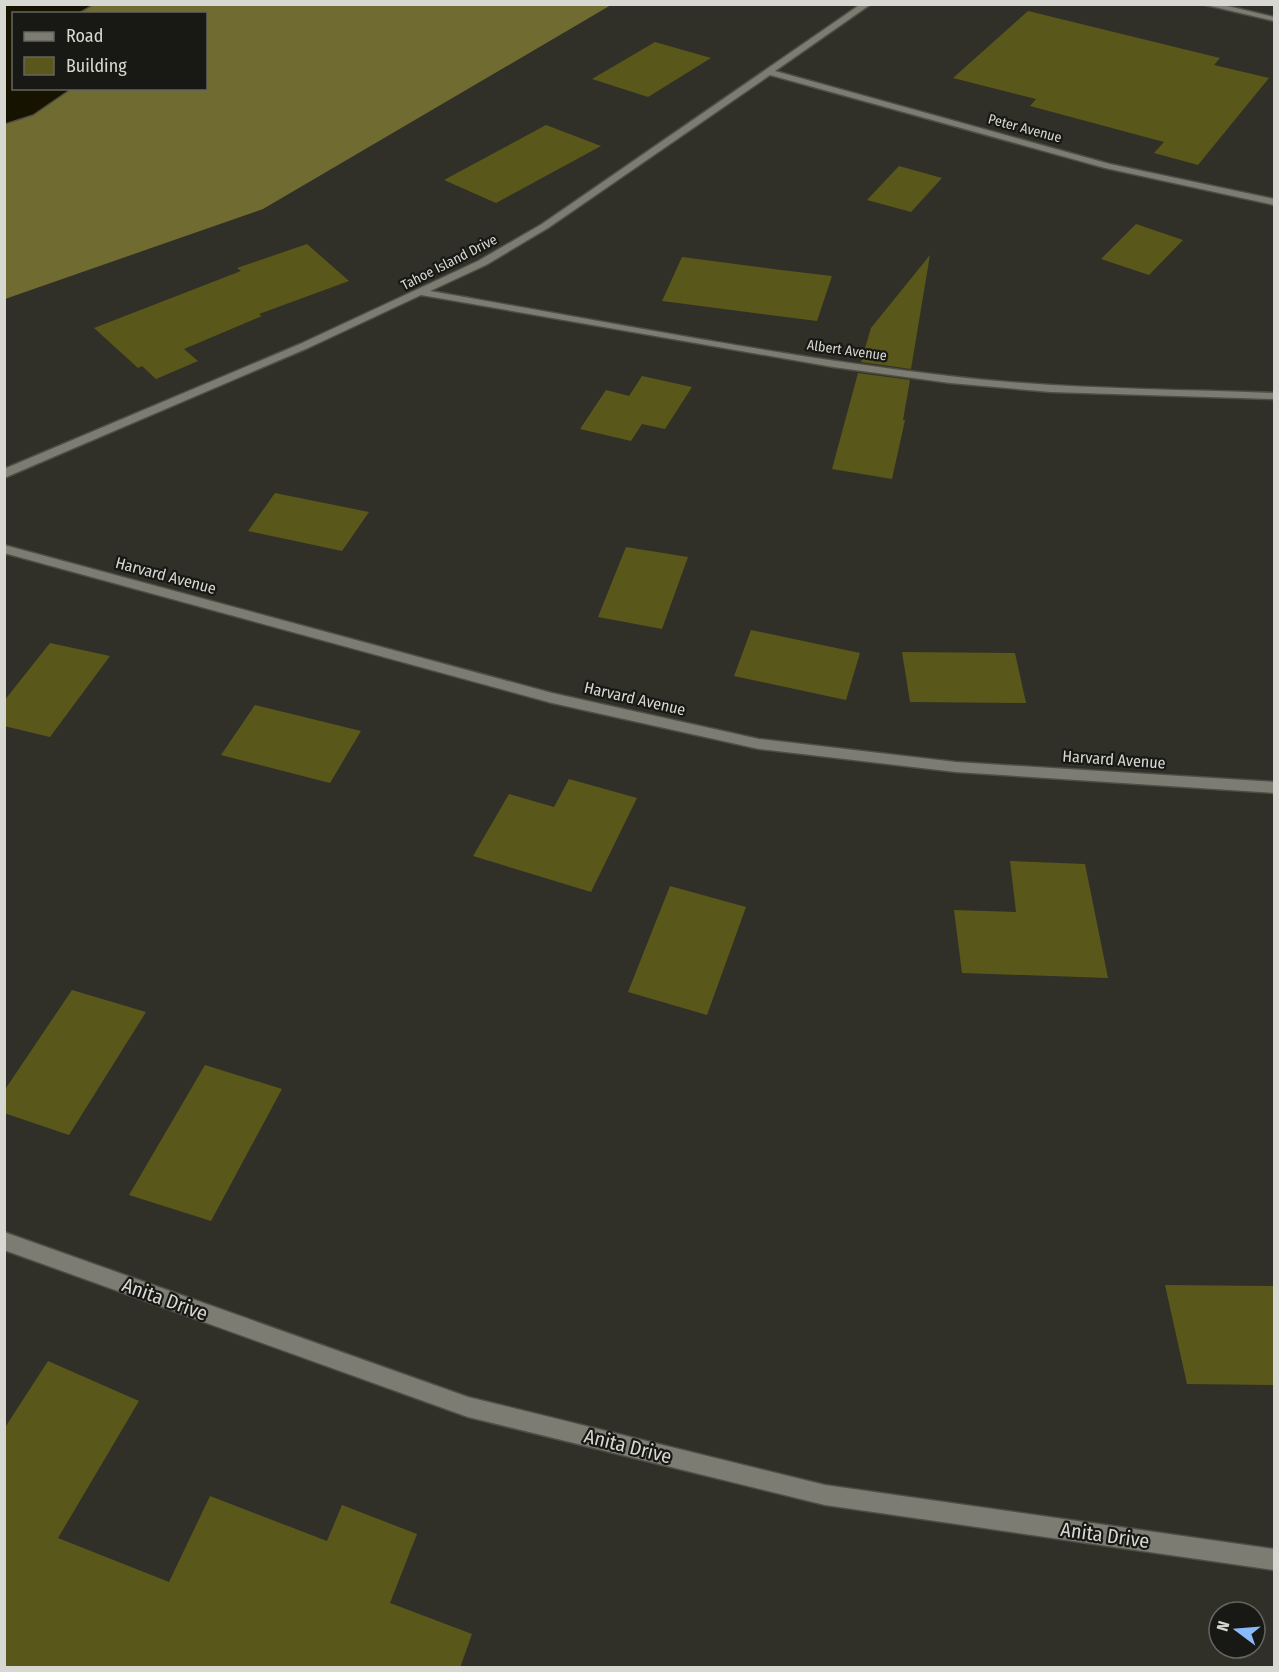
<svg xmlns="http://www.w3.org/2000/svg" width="1279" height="1672" viewBox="0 0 1279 1672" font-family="'Fira Sans Condensed',sans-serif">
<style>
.forest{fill:#706c31}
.water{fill:#161400;stroke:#504f3f;stroke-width:1.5}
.building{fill:#5a571a}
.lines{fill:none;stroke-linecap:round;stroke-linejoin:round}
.minor-casing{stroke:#4e4e47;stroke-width:3}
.minor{fill:#7c7c73;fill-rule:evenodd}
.labels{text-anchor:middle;stroke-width:4.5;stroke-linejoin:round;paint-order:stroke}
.far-street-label{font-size:14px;fill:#d8d8d3;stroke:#181814}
.street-label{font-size:16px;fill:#d8d8d3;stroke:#181814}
.near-street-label{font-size:20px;fill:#d8d8d3;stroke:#181814}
</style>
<rect width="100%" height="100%" fill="#303028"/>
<path class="forest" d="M 93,5 L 611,5 L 263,209 L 5,299 L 4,124 L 33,115 L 67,91 L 67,89 L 206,88 L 206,14 L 79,13 Z"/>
<path class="water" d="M 4,5 L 93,5 L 79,13 L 14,14 L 14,88 L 67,88 L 68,91 L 33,115 L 5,124 Z"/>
<g class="building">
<path d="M 1028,11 L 1220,58 L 1214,65 L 1269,78 L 1198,165 L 1154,153 L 1164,142 L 1030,106 L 1036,99 L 953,78 Z"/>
<path d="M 655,42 L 711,58 L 648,97 L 592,79 Z"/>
<path d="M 546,125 L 601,146 L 496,203 L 444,180 Z"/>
<path d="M 899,166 L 942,178 L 911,212 L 867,200 Z"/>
<path d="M 1136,224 L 1183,240 L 1149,275 L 1101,259 Z"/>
<path d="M 307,244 L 349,281 L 259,314 L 262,316 L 184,349 L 198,361 L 156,379 L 142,366 L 138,368 L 94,328 L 241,271 L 237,268 Z"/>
<path d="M 930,255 L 911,369 L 861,362 L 871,328 Z"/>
<path d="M 682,257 L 781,270 L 832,276 L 817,321 L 662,301 Z"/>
<path d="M 858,373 L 910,380 L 903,420 L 905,420 L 892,479 L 832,469 Z"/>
<path d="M 642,376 L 692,387 L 665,429 L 642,424 L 631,441 L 580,429 L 606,390 L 629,396 Z"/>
<path d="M 275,493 L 369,512 L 342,551 L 248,531 Z"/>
<path d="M 626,547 L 688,557 L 662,629 L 598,617 Z"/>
<path d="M 751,630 L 860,653 L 846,700 L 734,676 Z"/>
<path d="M 50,643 L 110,656 L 50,737 L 4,726 L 4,701 Z"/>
<path d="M 902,652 L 1015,653 L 1026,703 L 910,702 Z"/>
<path d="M 255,705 L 361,731 L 330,783 L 221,755 Z"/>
<path d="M 569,779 L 637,798 L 591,892 L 473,856 L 509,794 L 554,807 Z"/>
<path d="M 1010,861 L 1085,864 L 1108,978 L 962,973 L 954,910 L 1016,912 Z"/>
<path d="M 670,886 L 746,907 L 707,1015 L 628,992 Z"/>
<path d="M 72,990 L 146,1012 L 69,1135 L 4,1113 L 4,1091 Z"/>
<path d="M 205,1065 L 282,1089 L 211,1221 L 129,1195 Z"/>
<path d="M 1165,1285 L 1275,1286 L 1275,1385 L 1187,1384 Z"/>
<path d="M 48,1361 L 139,1401 L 58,1538 L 169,1582 L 210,1496 L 327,1541 L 342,1505 L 417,1534 L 390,1603 L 472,1634 L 460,1668 L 4,1668 L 4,1429 Z"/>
</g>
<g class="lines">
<g class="minor-casing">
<g id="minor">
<path d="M 861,4 L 871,4 L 775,71 L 1110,164 L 1274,199 L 1274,205 L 1105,168 L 770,75 L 548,228 L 486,265 L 430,291 C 603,321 775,356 949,376 C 1056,389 1166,389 1274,393 L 1274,399 L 1051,392 L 950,383 L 833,367 L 421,295 L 308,348 L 4,478 L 4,469 L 300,344 L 478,261 L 542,224 Z"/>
<path d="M 1202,4 L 1219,4 L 1274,17 L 1274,21 Z"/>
<path d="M 4,545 L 552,693 L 759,739 L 956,762 L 1274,782 L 1274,793 L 956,772 L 759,749 L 552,703 L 4,553 Z"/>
<path d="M 4,1232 L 468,1397 L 825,1485 L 1274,1549 L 1274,1570 L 825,1505 L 468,1417 L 4,1250 Z"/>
</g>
</g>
<use href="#minor" class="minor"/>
</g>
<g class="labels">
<g class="far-street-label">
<text transform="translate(1025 128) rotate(15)" y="5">Peter Avenue</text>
<text transform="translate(449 262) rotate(-27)" y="5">Tahoe Island Drive</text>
<text transform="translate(847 350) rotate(8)" y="5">Albert Avenue</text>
</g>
<g class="street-label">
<text transform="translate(166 575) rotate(15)" y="6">Harvard Avenue</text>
<text transform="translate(635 698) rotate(13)" y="6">Harvard Avenue</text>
<text transform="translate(1114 759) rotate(4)" y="6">Harvard Avenue</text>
</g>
<g class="near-street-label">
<text transform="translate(165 1299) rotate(20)" y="7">Anita Drive</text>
<text transform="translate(628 1446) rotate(14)" y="7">Anita Drive</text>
<text transform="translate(1105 1535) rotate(8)" y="7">Anita Drive</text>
</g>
</g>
<rect width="1279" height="1672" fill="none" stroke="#d8d8d3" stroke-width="12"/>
<rect x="12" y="12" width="195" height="78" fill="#181814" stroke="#656560" stroke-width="1.5"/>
<rect x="24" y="32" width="30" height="9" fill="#7c7c73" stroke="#656560" stroke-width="1.5"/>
<text x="66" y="42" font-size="18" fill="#d8d8d3">Road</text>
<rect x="24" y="57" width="30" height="18" fill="#5a571a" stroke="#656560" stroke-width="1.5"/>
<text x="66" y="72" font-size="18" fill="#d8d8d3">Building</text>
<g transform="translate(1237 1630) rotate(286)"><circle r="28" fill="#181814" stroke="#656560" stroke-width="1.5"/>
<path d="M0-4.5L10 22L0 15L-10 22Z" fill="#89bafc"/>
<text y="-9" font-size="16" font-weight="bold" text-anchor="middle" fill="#d8d8d3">N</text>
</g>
</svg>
